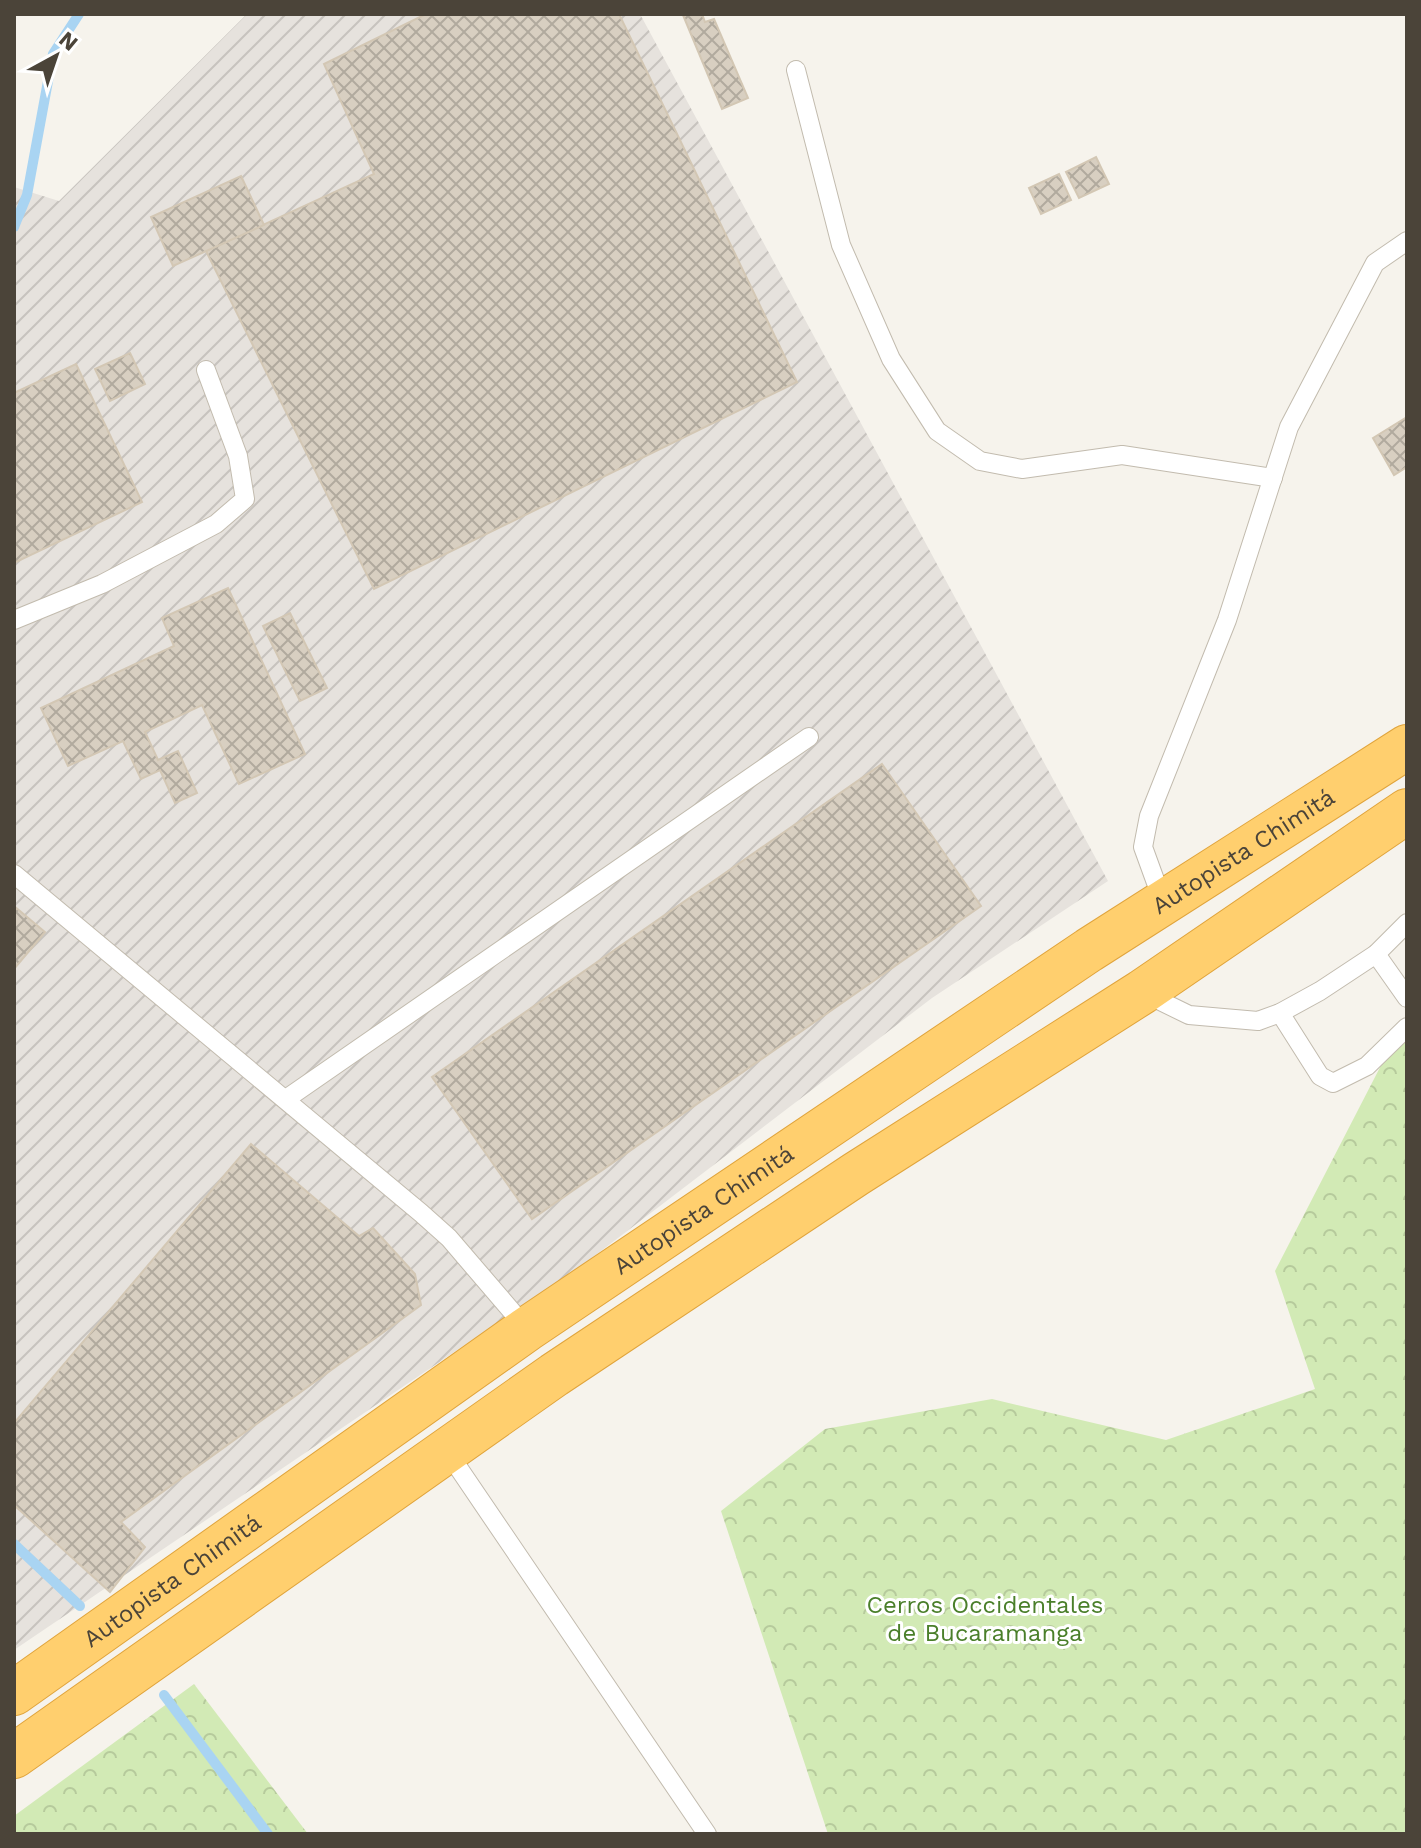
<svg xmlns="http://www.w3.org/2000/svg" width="1421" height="1848" viewBox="0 0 1421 1848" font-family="'Work Sans',sans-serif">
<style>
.industrial{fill:url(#industrial-furrows)}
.forest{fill:url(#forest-crowns)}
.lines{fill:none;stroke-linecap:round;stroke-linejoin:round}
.stream{stroke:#a9d4f2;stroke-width:10}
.building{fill:url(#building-cross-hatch);stroke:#d3c7b4;stroke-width:2}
.lane-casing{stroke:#c2bbae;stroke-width:20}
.highway-casing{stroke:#e0a43c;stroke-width:46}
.lane{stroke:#fff;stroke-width:18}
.highway{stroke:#ffcf6e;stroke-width:44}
.labels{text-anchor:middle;stroke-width:6;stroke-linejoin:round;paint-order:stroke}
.street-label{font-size:24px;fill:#4b4439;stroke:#fff}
.park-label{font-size:24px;fill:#4a7f2a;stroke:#fff}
</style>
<defs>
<pattern id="industrial-furrows" width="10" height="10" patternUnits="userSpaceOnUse" patternTransform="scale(2)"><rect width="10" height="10" fill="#e6e2dd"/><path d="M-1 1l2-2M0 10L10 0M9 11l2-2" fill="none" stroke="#c7c3be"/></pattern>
<pattern id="forest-crowns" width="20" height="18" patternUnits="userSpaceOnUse" patternTransform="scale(2)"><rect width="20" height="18" fill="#d2eab5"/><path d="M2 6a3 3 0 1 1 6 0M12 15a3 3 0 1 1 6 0" fill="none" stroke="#b6ca9c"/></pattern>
<pattern id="building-cross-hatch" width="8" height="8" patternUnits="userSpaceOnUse" patternTransform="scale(2)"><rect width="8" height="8" fill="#d8cfc1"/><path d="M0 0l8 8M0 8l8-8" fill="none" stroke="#b1aa9e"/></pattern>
</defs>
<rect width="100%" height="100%" fill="#f6f3ec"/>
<path class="industrial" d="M 247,14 L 640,14 L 1108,881 L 932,998 L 580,1267 L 14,1650 L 14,187 L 59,201 Z"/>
<g class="forest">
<path d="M 1407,1015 L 1407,1834 L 828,1834 L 721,1511 L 825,1429 L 992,1399 L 1166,1440 L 1315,1389 L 1275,1271 Z"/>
<path d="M 194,1684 L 308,1834 L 14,1834 L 14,1816 Z"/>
</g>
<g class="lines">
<g class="stream">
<path d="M 14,227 L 27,195 L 53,54 L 79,14"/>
<path d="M 14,1544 L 80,1606"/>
<path d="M 164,1695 L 268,1834"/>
</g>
</g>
<g class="building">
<path d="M 426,14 L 619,14 L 797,382 L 374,589 L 206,251 L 374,174 L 324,64 Z"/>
<path d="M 686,14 L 702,14 L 705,22 L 714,19 L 748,98 L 722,109 L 683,15 Z"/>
<path d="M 1096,157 L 1109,184 L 1079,198 L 1066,172 Z"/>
<path d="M 1059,174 L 1071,200 L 1041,214 L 1029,188 Z"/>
<path d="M 241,176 L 264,225 L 173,266 L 151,217 Z"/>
<path d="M 130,353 L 145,384 L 110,401 L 95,369 Z"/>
<path d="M 76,364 L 142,502 L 14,563 L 14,393 Z"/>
<path d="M 1407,417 L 1407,467 L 1394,475 L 1373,438 Z"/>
<path d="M 228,588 L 305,754 L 239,784 L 202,705 L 145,732 L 158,760 L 178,751 L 197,793 L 175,803 L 160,770 L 141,779 L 123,741 L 68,766 L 41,708 L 174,646 L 162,618 Z"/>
<path d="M 290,613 L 327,688 L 300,701 L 263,626 Z"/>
<path d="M 882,764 L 981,906 L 532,1219 L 432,1077 Z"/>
<path d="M 14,906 L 45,932 L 14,969 Z"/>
<path d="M 251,1144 L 359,1236 L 373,1228 L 415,1274 L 421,1305 L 121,1522 L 145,1547 L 110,1592 L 14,1505 L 14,1423 Z"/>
</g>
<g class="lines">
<g class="lane-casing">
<g id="lane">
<path d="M 796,70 L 841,245 L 891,359 L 937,431 L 980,461 L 1022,469 L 1122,455 L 1273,478"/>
<path d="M 14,620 L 102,584 L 216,524 L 245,499 L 238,456 L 206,370"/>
<path d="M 14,874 L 421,1213 L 449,1238 L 527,1329"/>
<path d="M 1163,902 L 1143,847 L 1149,816 L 1227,620 L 1289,427 L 1375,263 L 1407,241"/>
<path d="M 1376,954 L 1407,998"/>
<path d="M 1144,993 L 1189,1015 L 1258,1021 L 1280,1013 L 1320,991 L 1376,954 L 1407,923"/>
<path d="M 1280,1013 L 1320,1076 L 1333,1083 L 1367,1066 L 1407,1027"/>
<path d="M 286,1099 L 809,737"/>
<path d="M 447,1451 L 707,1834"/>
</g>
</g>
<g class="highway-casing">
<g id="highway">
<path id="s1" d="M 14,1693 L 527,1329 L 1089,950 L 1407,747"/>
<path d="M 14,1756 L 554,1375 L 856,1174 L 1142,992 L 1407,811"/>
</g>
</g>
<use href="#lane" class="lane"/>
<use href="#highway" class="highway"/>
</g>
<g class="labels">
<g class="street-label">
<text dy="8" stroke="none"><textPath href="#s1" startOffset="1490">Autopista Chimitá</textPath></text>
<text dy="8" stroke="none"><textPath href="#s1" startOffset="842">Autopista Chimitá</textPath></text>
<text dy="8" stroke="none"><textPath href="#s1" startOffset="194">Autopista Chimitá</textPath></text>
</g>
<g class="park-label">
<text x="985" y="1613">Cerros Occidentales<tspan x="985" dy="28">de Bucaramanga</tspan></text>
</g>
</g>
<rect width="1421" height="1848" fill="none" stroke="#4b4439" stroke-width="32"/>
<g transform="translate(56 56) rotate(40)" stroke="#ffffff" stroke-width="6" paint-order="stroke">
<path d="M0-6L14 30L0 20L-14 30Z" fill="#4b4439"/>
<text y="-12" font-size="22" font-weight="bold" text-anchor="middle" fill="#4b4439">N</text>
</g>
</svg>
